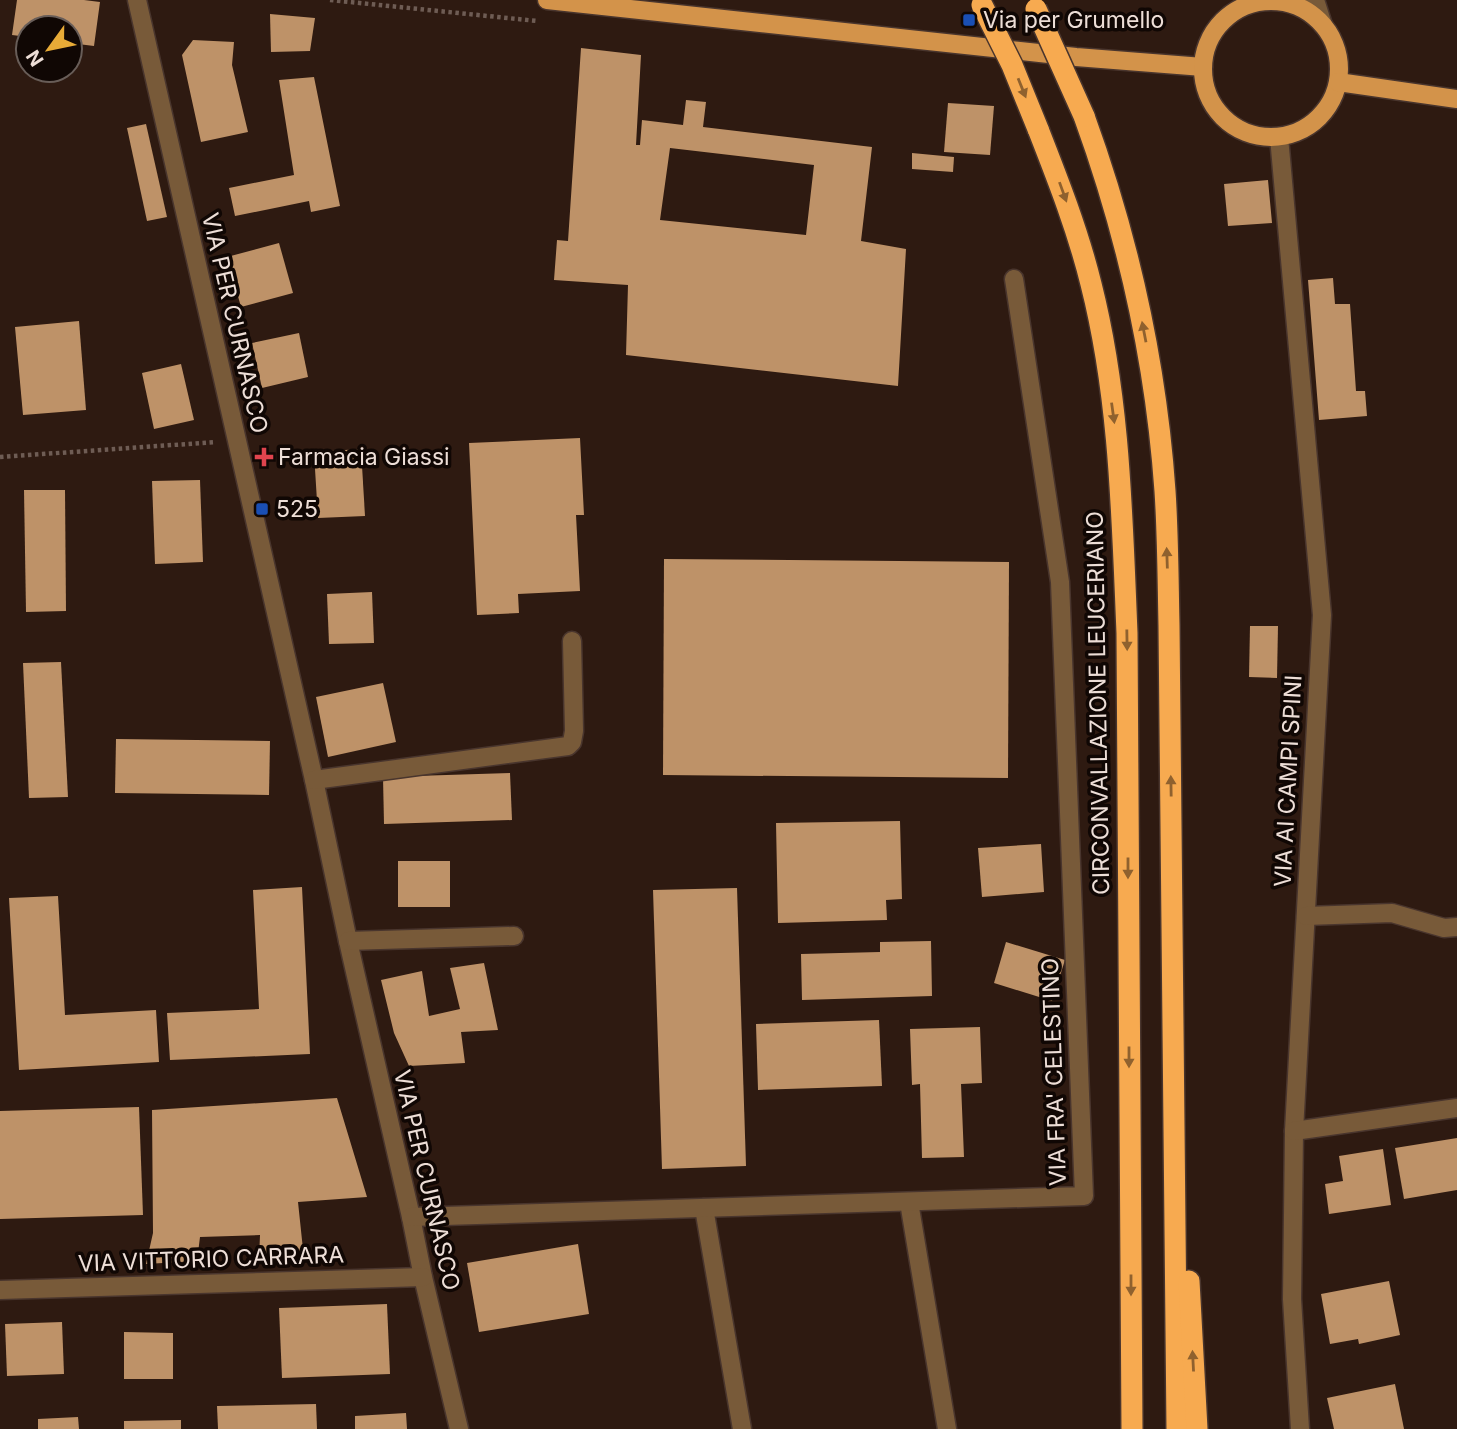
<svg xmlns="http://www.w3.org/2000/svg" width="1457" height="1429" viewBox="0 0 1457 1429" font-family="Inter,sans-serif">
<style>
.building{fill:#be9268;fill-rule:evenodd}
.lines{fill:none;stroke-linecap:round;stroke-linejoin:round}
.minor-casing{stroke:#49352d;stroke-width:21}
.major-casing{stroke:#49352d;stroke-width:21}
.highway-casing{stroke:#49352d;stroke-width:24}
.path{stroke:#6e5c54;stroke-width:4.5;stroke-dasharray:3.5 3.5;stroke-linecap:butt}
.minor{stroke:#785a39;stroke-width:18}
.major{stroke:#d3934a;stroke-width:18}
.highway{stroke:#f7aa50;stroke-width:21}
.highway-bridge-casing{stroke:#49352d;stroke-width:24;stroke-linecap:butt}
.highway-bridge{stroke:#f7aa50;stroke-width:21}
.oneway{fill:#8f612e}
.transit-dot{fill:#1a4fb4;stroke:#100704;stroke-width:2.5}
.health-dot{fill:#e0444e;stroke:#100704;stroke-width:2.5}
.labels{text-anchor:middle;stroke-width:7;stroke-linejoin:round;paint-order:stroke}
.poi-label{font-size:23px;fill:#edded7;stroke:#100704;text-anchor:start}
.street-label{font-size:23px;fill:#edded7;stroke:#100704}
</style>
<rect width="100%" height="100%" fill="#2e1a11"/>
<g class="building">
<path d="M 17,0 L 84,0 L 100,2 L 94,46 L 70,43 L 70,28 L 28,28 L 28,37 L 12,35 Z"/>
<path d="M 270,14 L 315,18 L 310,51 L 271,52 Z"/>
<path d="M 193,40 L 234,42 L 232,65 L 248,132 L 201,142 L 182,55 Z"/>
<path d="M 581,48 L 641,55 L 636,145 L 640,145 L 642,120 L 683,125 L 686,100 L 706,102 L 703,127 L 872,147 L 861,241 L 906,249 L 898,386 L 626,355 L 628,285 L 554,280 L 557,240 L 568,241 ZM 670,148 L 814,165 L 806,235 L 660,220 Z"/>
<path d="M 314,77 L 340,206 L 311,212 L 309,201 L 235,216 L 229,188 L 294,175 L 279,80 Z"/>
<path d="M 948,103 L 994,106 L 990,155 L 944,152 Z"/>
<path d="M 146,124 L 167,217 L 147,221 L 127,128 Z"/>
<path d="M 912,153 L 954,157 L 953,172 L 912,169 Z"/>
<path d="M 1268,180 L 1272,223 L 1228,226 L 1224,184 Z"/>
<path d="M 279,243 L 293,293 L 241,307 L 227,257 Z"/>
<path d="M 1333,278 L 1335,304 L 1350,304 L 1356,391 L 1365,391 L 1367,416 L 1319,420 L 1308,280 Z"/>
<path d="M 79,321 L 86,410 L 23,415 L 15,327 Z"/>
<path d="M 299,333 L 308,377 L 262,388 L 252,343 Z"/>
<path d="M 181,364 L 194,420 L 154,429 L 142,373 Z"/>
<path d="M 580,438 L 584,515 L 576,515 L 580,591 L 518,594 L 519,613 L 477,615 L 469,443 Z"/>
<path d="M 361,449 L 365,516 L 318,518 L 314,452 Z"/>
<path d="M 200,480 L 203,562 L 155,564 L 152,481 Z"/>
<path d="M 24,490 L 65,490 L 66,611 L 26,612 Z"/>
<path d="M 664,559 L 1009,562 L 1008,778 L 663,775 Z"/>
<path d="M 372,592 L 374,643 L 329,644 L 327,594 Z"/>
<path d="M 1250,626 L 1278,626 L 1277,678 L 1249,677 Z"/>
<path d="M 61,662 L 68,797 L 29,798 L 23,663 Z"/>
<path d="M 383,683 L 396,742 L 328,757 L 316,697 Z"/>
<path d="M 116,739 L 270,741 L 269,795 L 115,793 Z"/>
<path d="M 510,773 L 512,820 L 384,824 L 383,777 Z"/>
<path d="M 900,821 L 902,899 L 886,900 L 887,920 L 778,923 L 776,823 Z"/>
<path d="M 1041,844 L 1044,892 L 982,897 L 978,848 Z"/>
<rect x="398" y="861" width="52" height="46"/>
<path d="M 302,887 L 310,1054 L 170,1060 L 167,1013 L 259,1009 L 253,890 Z"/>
<path d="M 737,888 L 746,1166 L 662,1169 L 653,890 Z"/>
<path d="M 58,896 L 65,1015 L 156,1010 L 159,1062 L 19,1070 L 9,898 Z"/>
<path d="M 931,941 L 932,996 L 802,1000 L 801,954 L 880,952 L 880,942 Z"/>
<path d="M 1006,942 L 1065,960 L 1052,1001 L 994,983 Z"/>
<path d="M 484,963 L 498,1030 L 461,1032 L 465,1063 L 409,1066 L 394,1033 L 381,980 L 422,971 L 429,1016 L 460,1009 L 450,968 Z"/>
<path d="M 879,1020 L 882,1086 L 758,1090 L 756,1024 Z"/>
<path d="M 980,1027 L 982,1083 L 961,1084 L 964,1157 L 922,1158 L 920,1084 L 912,1085 L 910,1029 Z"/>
<path d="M 337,1098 L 367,1197 L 298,1202 L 304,1259 L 259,1260 L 260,1235 L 200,1237 L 197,1261 L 146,1264 L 153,1233 L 152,1110 Z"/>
<path d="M 139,1107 L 143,1215 L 0,1219 L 0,1111 Z"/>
<path d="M 1457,1138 L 1457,1190 L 1404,1199 L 1395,1148 Z"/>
<path d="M 1383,1149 L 1391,1205 L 1329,1214 L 1325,1184 L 1343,1181 L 1339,1156 Z"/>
<path d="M 578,1244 L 589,1314 L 479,1332 L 467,1263 Z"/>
<path d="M 1389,1281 L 1400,1335 L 1359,1344 L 1358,1339 L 1330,1344 L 1321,1294 Z"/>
<path d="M 387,1304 L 390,1374 L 282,1378 L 279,1308 Z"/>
<path d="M 62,1322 L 64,1374 L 7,1376 L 5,1324 Z"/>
<path d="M 124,1332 L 173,1333 L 173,1379 L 124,1379 Z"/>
<path d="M 1395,1384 L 1404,1429 L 1334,1429 L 1327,1398 Z"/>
<path d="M 316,1404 L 317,1429 L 218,1429 L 217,1406 Z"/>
<path d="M 406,1413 L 407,1429 L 355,1429 L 355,1416 Z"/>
<path d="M 78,1417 L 79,1429 L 38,1429 L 38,1419 Z"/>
<path d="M 181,1420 L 181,1429 L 124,1429 L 124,1421 Z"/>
</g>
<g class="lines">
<g class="minor-casing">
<g id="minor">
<path d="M 137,0 L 314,780 L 348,941 L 411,1217 L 423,1277 L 459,1429"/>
<path d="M 1315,0 L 1323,25"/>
<path d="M 1279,137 L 1322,615 L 1294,1131 L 1292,1299 L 1300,1429"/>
<path d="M 314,780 L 568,746 L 572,742 L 574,731 L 572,641"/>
<path d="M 1306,916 L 1392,913 L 1444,928 L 1457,927"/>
<path d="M 348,941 L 514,936"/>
<path d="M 1294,1131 L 1457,1108"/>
<path d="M 909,1202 L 947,1429"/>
<path d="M 704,1208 L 742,1429"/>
<path d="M 411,1217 L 1084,1196 L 1060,582 L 1014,279"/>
<path d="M 0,1290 L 423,1277"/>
</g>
</g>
<g class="major-casing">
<g id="major">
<path d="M 547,0 L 1076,57 L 1203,67"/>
<circle cx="1271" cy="69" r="68"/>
<path d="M 1338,82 L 1457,99"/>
</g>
</g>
<g class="highway-casing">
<g id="highway">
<path d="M 1084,116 C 1128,237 1156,363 1165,491 C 1168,536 1168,581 1169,625 L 1177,1429"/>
<path d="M 1038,129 C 1058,180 1078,231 1091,284 C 1120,398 1122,516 1127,633 L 1132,1429"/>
<path d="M 1189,1281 L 1197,1429"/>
</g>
</g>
<g class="path">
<path d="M 330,0 L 537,21"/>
<path d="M 0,457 L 216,442"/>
</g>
<use href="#minor" class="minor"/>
<use href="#major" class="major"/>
<use href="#highway" class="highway"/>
<g class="highway-bridge-casing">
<g id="highway-bridge">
<path d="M 982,5 L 1012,65 L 1038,129"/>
<path d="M 1036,9 L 1084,116"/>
</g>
</g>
<use href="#highway-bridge" class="highway-bridge"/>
</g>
<defs><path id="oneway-solid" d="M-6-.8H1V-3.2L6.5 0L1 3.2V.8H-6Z" transform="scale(1.75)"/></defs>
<g class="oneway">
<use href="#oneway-solid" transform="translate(1022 88) rotate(68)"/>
<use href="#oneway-solid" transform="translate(1063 192) rotate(70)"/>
<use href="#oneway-solid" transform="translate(1144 332) rotate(-101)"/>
<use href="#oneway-solid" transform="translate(1113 413) rotate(82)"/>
<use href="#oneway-solid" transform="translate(1167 558) rotate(-92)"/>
<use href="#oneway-solid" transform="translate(1127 640) rotate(89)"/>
<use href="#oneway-solid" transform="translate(1171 786) rotate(-91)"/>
<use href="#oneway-solid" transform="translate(1128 868) rotate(90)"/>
<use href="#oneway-solid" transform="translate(1129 1057) rotate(90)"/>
<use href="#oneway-solid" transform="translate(1131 1285) rotate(90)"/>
<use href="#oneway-solid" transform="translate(1193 1361) rotate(-93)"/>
</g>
<g class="transit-dot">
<rect x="962" y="13" width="14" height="14" rx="3.5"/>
<rect x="255" y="502" width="14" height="14" rx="3.5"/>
</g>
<path class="health-dot" d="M260.5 446.5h7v7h7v7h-7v7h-7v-7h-7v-7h7z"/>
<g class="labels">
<g class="poi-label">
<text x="983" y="28">Via per Grumello</text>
<text x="278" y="465">Farmacia Giassi</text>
<text x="276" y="517">525</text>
</g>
<g class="street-label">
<text transform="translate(235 323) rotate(77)" y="8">VIA PER CURNASCO</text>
<text transform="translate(1098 703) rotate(-91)" y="8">CIRCONVALLAZIONE LEUCERIANO</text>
<text transform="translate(1288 781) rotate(-87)" y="8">VIA AI CAMPI SPINI</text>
<text transform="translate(1054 1072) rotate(-92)" y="8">VIA FRA' CELESTINO</text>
<text transform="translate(427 1180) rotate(77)" y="8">VIA PER CURNASCO</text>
<text transform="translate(211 1259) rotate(-2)" y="8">VIA VITTORIO CARRARA</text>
</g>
</g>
<g transform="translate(49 49) rotate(237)"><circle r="33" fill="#100704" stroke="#685d58" stroke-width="2"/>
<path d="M0-5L12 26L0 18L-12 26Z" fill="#e8ab37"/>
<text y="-10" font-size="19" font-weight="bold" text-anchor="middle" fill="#edded7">N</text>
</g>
</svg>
